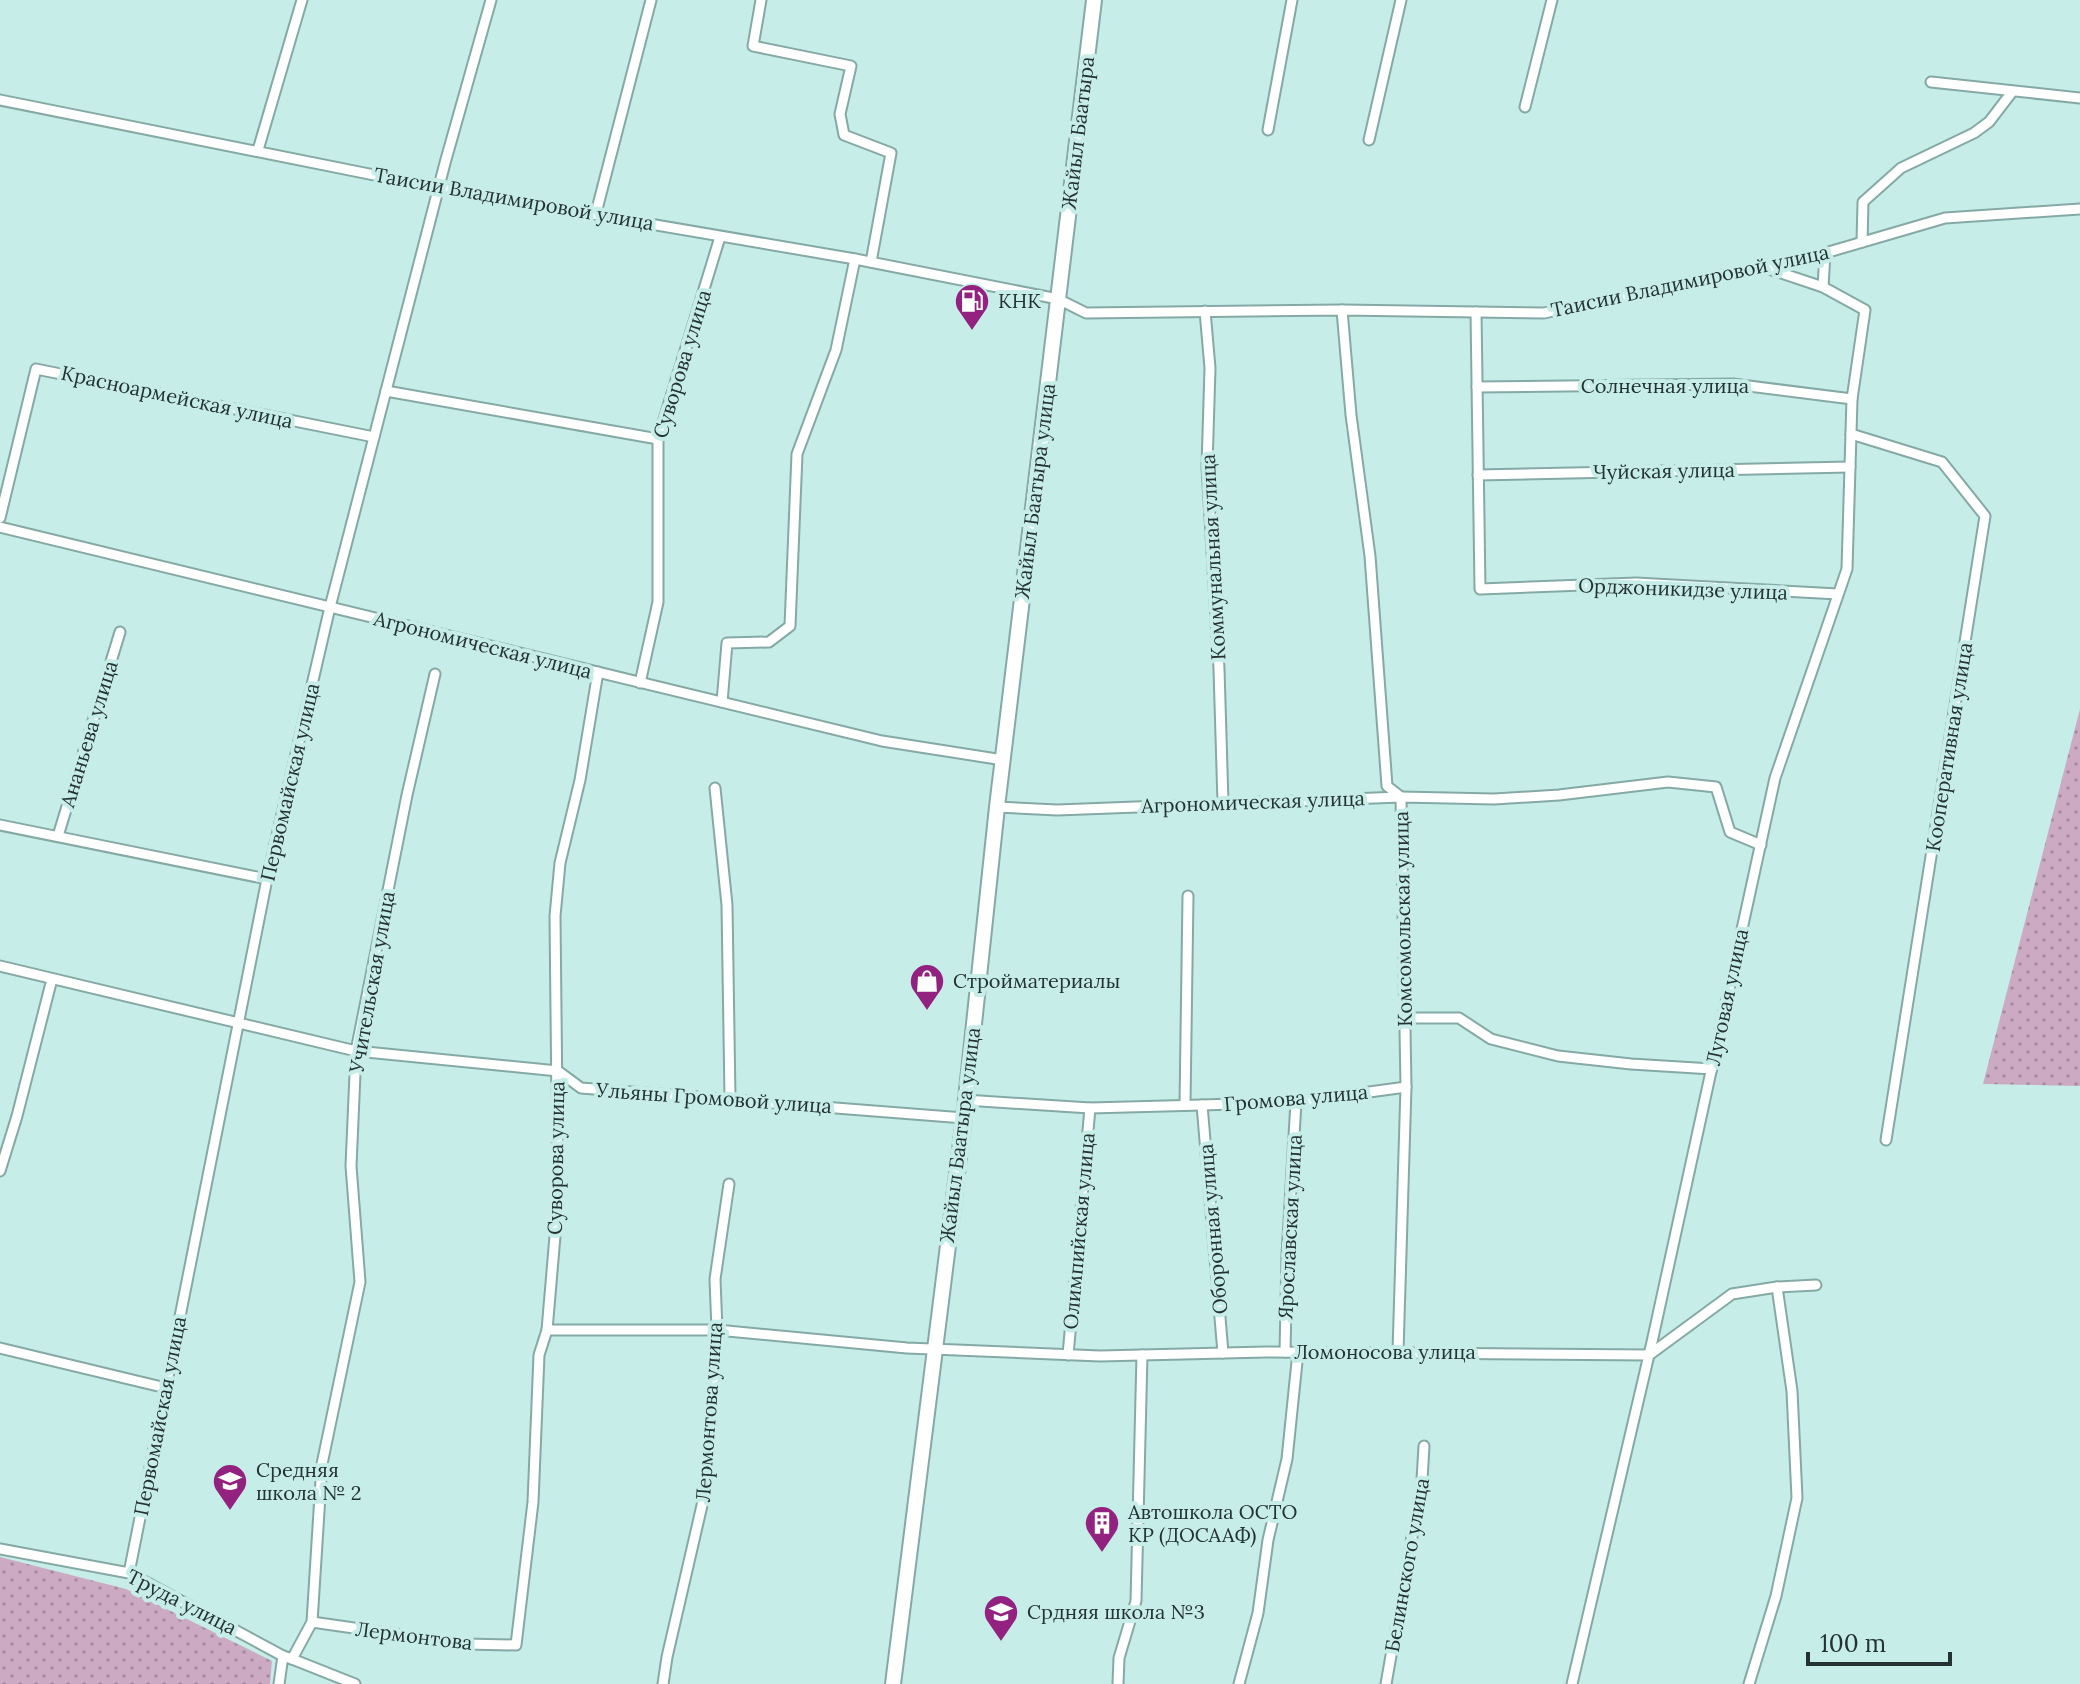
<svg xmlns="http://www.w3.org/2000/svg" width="2080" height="1684" viewBox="0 0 2080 1684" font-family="Lora,serif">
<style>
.grass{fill:url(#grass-dots)}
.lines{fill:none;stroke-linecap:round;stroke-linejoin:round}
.minor-casing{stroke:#85a9a5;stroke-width:13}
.highway-casing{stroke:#85a9a5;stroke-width:18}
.minor{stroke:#fff;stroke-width:9}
.highway{stroke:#fff;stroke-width:14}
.labels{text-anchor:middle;stroke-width:8;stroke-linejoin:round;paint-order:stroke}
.street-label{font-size:20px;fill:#243231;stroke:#c7ede8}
.poi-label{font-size:20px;fill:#243231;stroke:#c7ede8;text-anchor:start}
</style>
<defs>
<pattern id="grass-dots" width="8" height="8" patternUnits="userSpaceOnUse" patternTransform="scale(2)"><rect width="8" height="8" fill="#cdaac4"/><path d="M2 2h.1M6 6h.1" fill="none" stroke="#a68ba0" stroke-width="1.8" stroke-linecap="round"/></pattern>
</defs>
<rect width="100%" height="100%" fill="#c7ede8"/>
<g class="grass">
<path d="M 2080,709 L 2080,1086 L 1983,1084 Z"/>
<path d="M 0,1557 L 126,1589 L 272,1661 L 270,1684 L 0,1684 Z"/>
</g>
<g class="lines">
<g class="minor-casing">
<g id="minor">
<path d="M 761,0 L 753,46 L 851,66 L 840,114 L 844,135 L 891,153 L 871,262"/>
<path d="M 1931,82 L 2080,98"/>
<path d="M 0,100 L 439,188 L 855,259 L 1058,299 L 1086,313 L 1342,310 L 1544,313 L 1825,253 L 1945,218 L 2080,209"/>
<path d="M 1525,107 L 1552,0"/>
<path d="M 1268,130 L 1292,0"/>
<path d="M 1369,140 L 1401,0"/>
<path d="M 258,150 L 302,0"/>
<path d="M 596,213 L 651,0"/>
<path d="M 1862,242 L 1863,202 L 1901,168 L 1974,133 L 1989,122 L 2012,92"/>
<path d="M 1823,287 L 1825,253"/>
<path d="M 1342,310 L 1351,415 L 1370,556 L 1387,786 L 1401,797 L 1406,1087 L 1398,1352"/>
<path d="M 1205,311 L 1210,368 L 1207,467 L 1219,669 L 1223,803"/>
<path d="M 1476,312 L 1480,589 L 1636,583 L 1838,594"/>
<path d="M 1477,387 L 1733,384 L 1852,399"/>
<path d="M 386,391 L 658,439"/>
<path d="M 1851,434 L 1942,462 L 1985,516 L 1886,1140"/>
<path d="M 1478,475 L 1850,467"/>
<path d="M 0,518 L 36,369 L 374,437"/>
<path d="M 0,527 L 882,741 L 1003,760"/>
<path d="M 640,683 L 658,602 L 658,439 L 720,237"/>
<path d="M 722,702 L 727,643 L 769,642 L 790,626 L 797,454 L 836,350 L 855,259"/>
<path d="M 715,788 L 727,905 L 730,1098"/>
<path d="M 997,807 L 1057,810 L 1401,797 L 1494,799 L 1559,795 L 1668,782 L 1716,787 L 1730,832 L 1761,845"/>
<path d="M 0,825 L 267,879"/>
<path d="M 58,836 L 120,632"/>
<path d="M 0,966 L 356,1051 L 558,1071 L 581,1088 L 964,1118"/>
<path d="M 1404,1018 L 1459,1018 L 1491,1039 L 1558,1056 L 1631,1064 L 1712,1069"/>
<path d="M 965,1100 L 1090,1108 L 1202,1105 L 1296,1102 L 1406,1087"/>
<path d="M 1185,1104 L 1188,896"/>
<path d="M 1202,1105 L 1223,1353"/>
<path d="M 0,1171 L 17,1116 L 52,979"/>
<path d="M 547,1330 L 717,1330 L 907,1348 L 1100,1356 L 1266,1352 L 1649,1355 L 1732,1294 L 1777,1287 L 1816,1285"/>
<path d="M 0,1348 L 166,1388"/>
<path d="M 1285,1352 L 1287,1255 L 1296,1102"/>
<path d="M 1068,1355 L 1090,1108"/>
<path d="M 0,1549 L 129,1573 L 283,1656 L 279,1684"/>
<path d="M 129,1573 L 267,879 L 330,607 L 445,163 L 491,0"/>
<path d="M 312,1622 L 465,1644 L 516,1645 L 533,1502 L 539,1355 L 547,1330 L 558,1201 L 555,916 L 560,863 L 580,780 L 598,672"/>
<path d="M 283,1656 L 292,1659 L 312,1622 L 322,1464 L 360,1282 L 351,1166 L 356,1051 L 407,795 L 435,674"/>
<path d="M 292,1659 L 355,1684"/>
<path d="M 663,1684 L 667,1657 L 706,1488 L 717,1330 L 715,1279 L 729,1184"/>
<path d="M 1118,1684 L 1119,1658 L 1136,1601 L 1142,1355"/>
<path d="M 1239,1684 L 1258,1613 L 1268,1540 L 1287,1459 L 1298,1352"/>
<path d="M 1386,1684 L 1422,1480 L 1424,1446"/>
<path d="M 1572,1684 L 1652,1342 L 1775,778 L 1847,569 L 1852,399 L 1865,310 L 1823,287 L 1763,267"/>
<path d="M 1749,1684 L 1776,1596 L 1797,1498 L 1792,1391 L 1777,1287"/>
</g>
</g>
<g class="highway-casing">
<path id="highway" d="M 893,1684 L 964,1118 L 997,807 L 1094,0"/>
</g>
<use href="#minor" class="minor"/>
<use href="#highway" class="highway"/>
</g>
<defs>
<g id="fuel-pin" transform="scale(1.8)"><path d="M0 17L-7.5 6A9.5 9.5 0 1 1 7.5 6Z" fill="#932180" stroke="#c7ede8"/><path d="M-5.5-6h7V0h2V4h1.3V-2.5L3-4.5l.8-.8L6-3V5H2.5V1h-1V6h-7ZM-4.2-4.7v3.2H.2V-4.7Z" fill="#fff"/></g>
<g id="shop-pin" transform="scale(1.8)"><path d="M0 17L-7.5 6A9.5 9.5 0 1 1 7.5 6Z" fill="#932180" stroke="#c7ede8"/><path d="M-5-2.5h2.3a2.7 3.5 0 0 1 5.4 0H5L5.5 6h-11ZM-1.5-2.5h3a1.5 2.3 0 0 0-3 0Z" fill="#fff"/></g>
<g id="school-pin" transform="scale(1.8)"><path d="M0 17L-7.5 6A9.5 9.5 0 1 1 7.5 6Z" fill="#932180" stroke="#c7ede8"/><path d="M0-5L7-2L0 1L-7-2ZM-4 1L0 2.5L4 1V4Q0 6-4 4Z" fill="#fff"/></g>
<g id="building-pin" transform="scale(1.8)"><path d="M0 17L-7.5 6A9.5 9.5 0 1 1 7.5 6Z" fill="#932180" stroke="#c7ede8"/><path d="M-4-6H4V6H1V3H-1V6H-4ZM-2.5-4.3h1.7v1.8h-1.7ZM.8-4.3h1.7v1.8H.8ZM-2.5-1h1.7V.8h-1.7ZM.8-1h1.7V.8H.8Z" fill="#fff"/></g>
</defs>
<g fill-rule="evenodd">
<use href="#fuel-pin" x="972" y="301"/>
<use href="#shop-pin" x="927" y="981"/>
<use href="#school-pin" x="230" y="1481"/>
<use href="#building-pin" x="1102" y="1523"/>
<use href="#school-pin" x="1001" y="1612"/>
</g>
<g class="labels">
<g class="street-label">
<text transform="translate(1078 133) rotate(-83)" y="7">Жайыл Баатыра</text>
<text transform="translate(514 199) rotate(10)" y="7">Таисии Владимировой улица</text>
<text transform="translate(1690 281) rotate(-12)" y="7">Таисии Владимировой улица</text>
<text transform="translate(682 364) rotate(-73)" y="7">Суворова улица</text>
<text x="1665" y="393">Солнечная улица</text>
<text transform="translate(177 397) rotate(12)" y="7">Красноармейская улица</text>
<text transform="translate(1664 471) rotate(-1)" y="7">Чуйская улица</text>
<text transform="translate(1035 491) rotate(-83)" y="7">Жайыл Баатыра улица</text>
<text transform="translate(1213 557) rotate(-93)" y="7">Коммунальная улица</text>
<text transform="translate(1683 589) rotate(2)" y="7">Орджоникидзе улица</text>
<text transform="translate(483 645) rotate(14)" y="7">Агрономическая улица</text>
<text transform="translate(89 734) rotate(-73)" y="7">Ананьева улица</text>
<text transform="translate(1949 747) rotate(-81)" y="7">Кооперативная улица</text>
<text transform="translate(290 782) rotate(-77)" y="7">Первомайская улица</text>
<text transform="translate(1253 802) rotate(-2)" y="7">Агрономическая улица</text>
<text transform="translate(1403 919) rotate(-91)" y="7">Комсомольская улица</text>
<text transform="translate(372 982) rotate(-80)" y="7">Учительская улица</text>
<text transform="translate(1727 997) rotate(-78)" y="7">Луговая улица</text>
<text transform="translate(714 1098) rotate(4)" y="7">Ульяны Громовой улица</text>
<text transform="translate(1296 1098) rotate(-5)" y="7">Громова улица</text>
<text transform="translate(960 1135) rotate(-83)" y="7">Жайыл Баатыра улица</text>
<text transform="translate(556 1158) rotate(-89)" y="7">Суворова улица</text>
<text transform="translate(1290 1227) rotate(-87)" y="7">Ярославская улица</text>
<text transform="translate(1213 1229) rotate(-95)" y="7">Оборонная улица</text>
<text transform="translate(1079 1231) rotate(-85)" y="7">Олимпийская улица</text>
<text x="1385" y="1359">Ломоносова улица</text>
<text transform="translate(709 1412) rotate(-86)" y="7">Лермонтова улица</text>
<text transform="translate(160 1416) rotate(-79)" y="7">Первомайская улица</text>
<text transform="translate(1407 1565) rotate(-80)" y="7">Белинского улица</text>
<text transform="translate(182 1602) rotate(27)" y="7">Труда улица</text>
<text transform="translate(414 1636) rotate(7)" y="7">Лермонтова</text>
</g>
<g class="poi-label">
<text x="998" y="308">КНК</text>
<text x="953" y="988">Стройматериалы</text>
<text x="256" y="1477">Средняя<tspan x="256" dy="23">школа № 2</tspan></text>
<text x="1128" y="1519">Автошкола ОСТО<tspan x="1128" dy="23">КР (ДОСААФ)</tspan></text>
<text x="1027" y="1619">Срдняя школа №3</text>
</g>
</g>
<path d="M1808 1652v12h142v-12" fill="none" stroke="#243231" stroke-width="4"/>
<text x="1820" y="1652" font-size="24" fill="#243231" stroke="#c7ede8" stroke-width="6" paint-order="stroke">100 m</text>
</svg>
